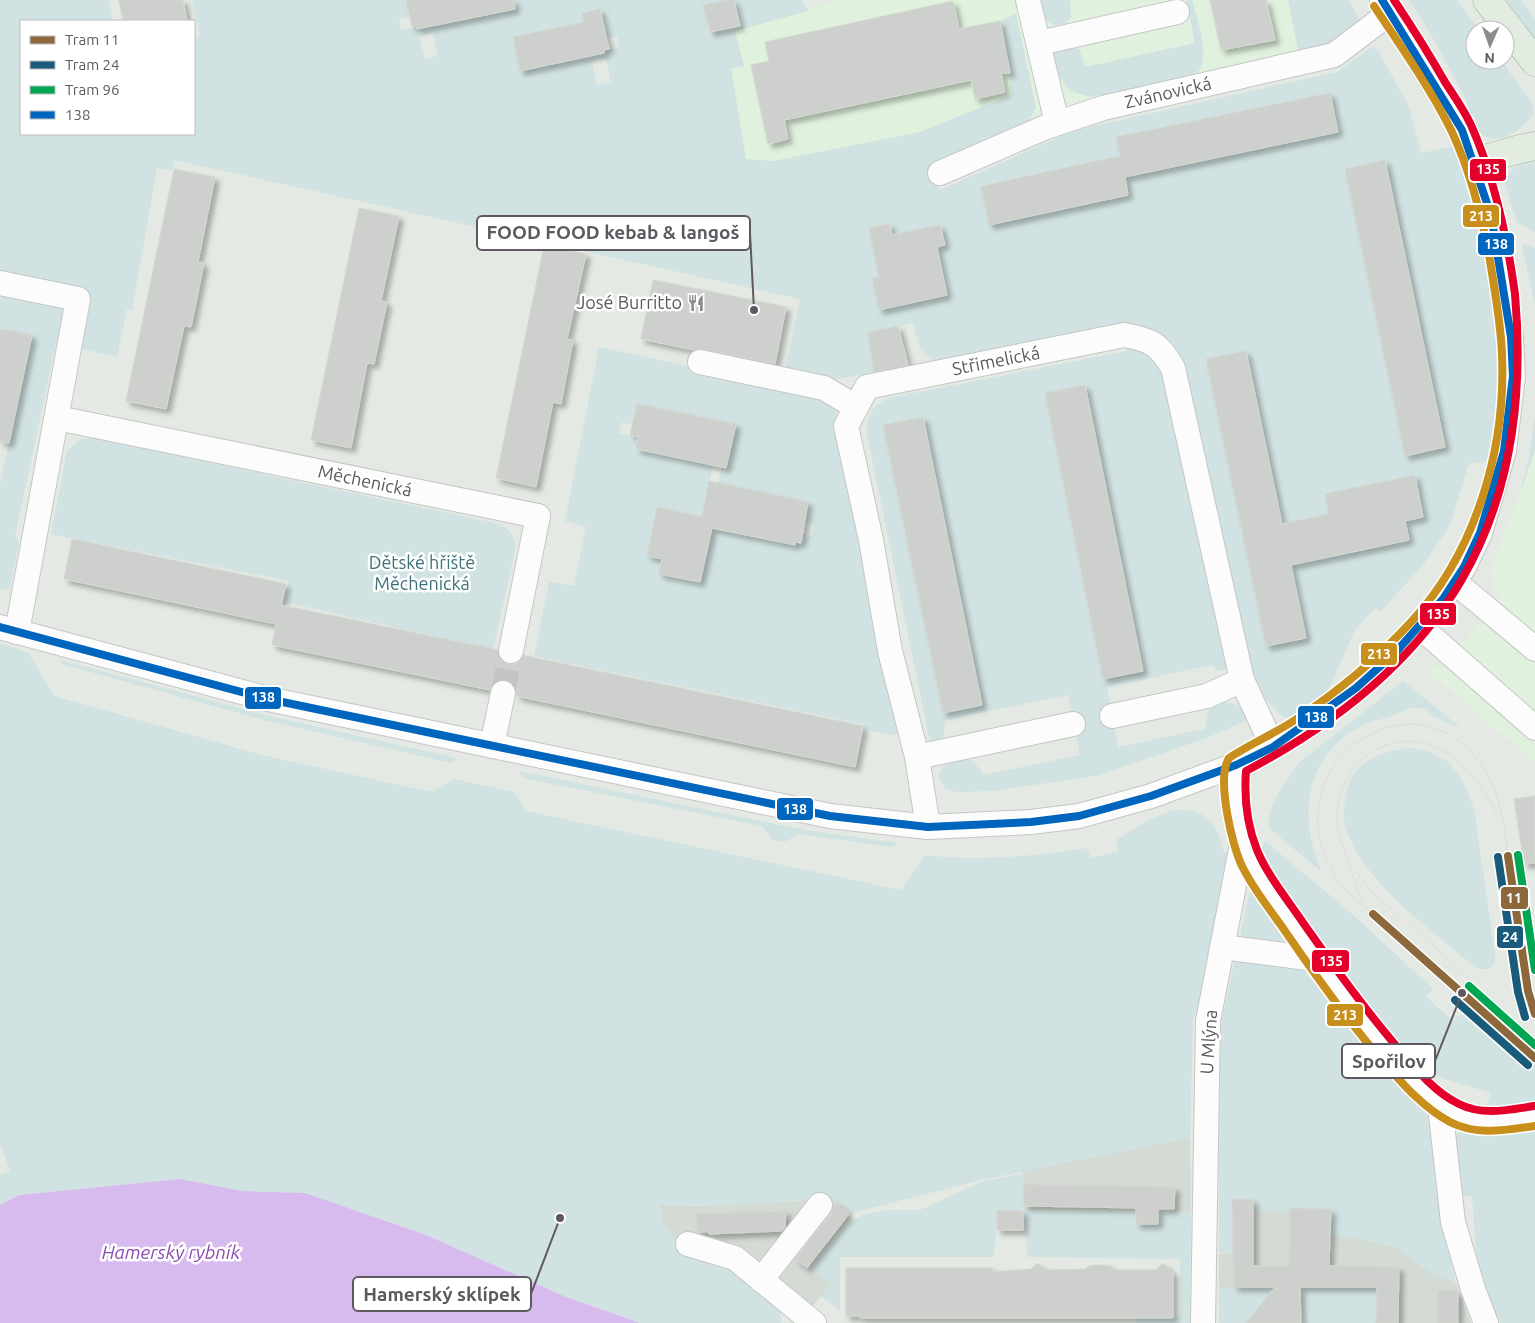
<svg xmlns="http://www.w3.org/2000/svg" width="1535" height="1323" viewBox="0 0 1535 1323" font-family="Ubuntu,sans-serif">
<style>
.commercial{fill:#e0f2dd}
.industrial{fill:#d4dad4}
.green{fill:#d0e2e1;fill-rule:evenodd}
.water{fill:#d7bbef}
.building{fill:#cdd0cc;stroke:#d4d7d2;filter:url(#shadow)}
.lines{fill:none;stroke-linecap:round;stroke-linejoin:round}
.minor-tunnel{stroke:#c2c5c2;stroke-width:24;stroke-dasharray:24 12;stroke-linecap:butt}
.minor-casing{stroke:#c5c6c5;stroke-width:26}
.highway-casing{stroke:#9cbb95;stroke-width:29}
.minor{stroke:#fbfcfb;stroke-width:24}
.highway{stroke:#e2ece0;stroke-width:28}
.tram{stroke:#dcdddd;stroke-width:1}
.bus-1-casing{stroke:#fff;stroke-width:11}
.bus-2-casing{stroke:#fff;stroke-width:11}
.bus-3-casing{stroke:#fff;stroke-width:11}
.bus-1{stroke:#0065bd;stroke-width:8}
.bus-2{stroke:#c98f1d;stroke-width:8}
.bus-3{stroke:#e4002b;stroke-width:8}
.tram-1-casing{stroke:#fff;stroke-width:11}
.tram-2-casing{stroke:#fff;stroke-width:11}
.tram-3-casing{stroke:#fff;stroke-width:11}
.tram-1{stroke:#8c683c;stroke-width:8}
.tram-2{stroke:#1a5a7b;stroke-width:8}
.tram-3{stroke:#00a651;stroke-width:8}
.labels{text-anchor:middle;stroke-width:5;stroke-linejoin:round;paint-order:stroke}
.street-label{font-size:18px;fill:#5e5960;stroke:#fff}
.poi-label{font-size:18px;fill:#5e5960;stroke:#fff;text-anchor:end}
.park-label{font-size:18px;fill:#3d717b;stroke:#fff}
.water-label{font-size:19px;font-style:italic;fill:#8d4eb3;stroke:#fff}
.leader{fill:none;stroke:#5e5960;stroke-width:2}
.callout-dot{fill:#5e5960;stroke:#fff;stroke-width:2}
.callout{fill:#fff;stroke:#5e5960;stroke-width:2}
.callout-label{font-size:19px;text-anchor:middle;font-weight:bold;fill:#5e5960}
.line-badge{stroke:#fff;stroke-width:2}
.badge-label{font-size:14px;text-anchor:middle;font-weight:bold;fill:#fff}
</style>
<defs>
<filter id="shadow"><feDropShadow dx="4.5" dy="4.5" stdDeviation="2.5" flood-color="#0004"/></filter>
</defs>
<rect width="100%" height="100%" fill="#e4e9e3"/>
<g class="commercial">
<path d="M 841,0 L 1349,0 L 1371,39 L 1104,116 L 937,183 L 930,166 L 857,207 L 746,159 L 731,68 L 744,65 L 735,31 Z"/>
<path d="M 1535,450 L 1535,763 L 1429,672 L 1451,655 L 1501,600 L 1495,592 L 1491,571 Z"/>
</g>
<g class="industrial">
<path d="M 1190,1138 L 1191,1211 L 1024,1210 L 1022,1171 Z"/>
<path d="M 833,1197 L 855,1212 L 811,1268 L 831,1284 L 811,1308 L 679,1247 L 663,1223 L 659,1205 L 694,1206 L 786,1202 Z"/>
<path d="M 1232,1199 L 1253,1199 L 1253,1211 L 1290,1211 L 1290,1208 L 1330,1233 L 1395,1247 L 1434,1275 L 1455,1281 L 1471,1323 L 1376,1323 L 1376,1288 L 1219,1288 L 1219,1254 L 1231,1253 Z"/>
</g>
<g class="green">
<path d="M 0,0 L 109,0 L 113,21 L 21,21 L 21,134 L 194,134 L 194,37 L 200,36 L 192,0 L 406,0 L 409,17 L 399,19 L 401,30 L 429,24 L 430,27 L 502,12 L 499,0 L 726,0 L 704,5 L 708,33 L 741,25 L 734,0 L 802,0 L 808,11 L 735,31 L 744,66 L 731,68 L 746,159 L 773,161 L 920,132 L 1011,95 L 1010,73 L 1000,21 L 1016,14 L 1036,107 L 1029,121 L 930,166 L 940,190 L 1075,130 L 1337,72 L 1372,47 L 1378,50 L 1409,107 L 1421,153 L 1454,146 C 1482,226 1500,308 1499,393 C 1499,416 1493,439 1489,462 L 1469,463 L 1450,525 L 1423,565 L 1380,612 L 1375,608 L 1355,630 L 1327,693 L 1288,719 C 1263,706 1254,676 1243,651 L 1183,364 C 1171,338 1161,329 1133,326 L 936,362 L 920,348 L 913,323 L 868,332 L 875,373 L 834,379 L 785,369 L 800,299 L 175,160 L 172,171 L 157,168 L 132,310 L 127,309 L 117,357 L 56,343 L 15,536 L 19,541 L 11,584 L 8,590 L 0,588 L 0,485 L 31,335 L 0,329 ZM 600,9 L 606,38 L 617,36 L 619,47 L 520,71 L 513,37 L 584,22 L 582,13 ZM 433,33 L 438,56 L 425,59 L 419,37 ZM 606,59 L 611,82 L 597,85 L 592,62 ZM 1330,93 L 1338,132 L 1125,177 L 1128,196 L 989,224 L 981,185 L 1120,156 L 1117,137 ZM 1385,160 L 1445,447 L 1406,456 ZM 890,224 L 892,235 L 940,225 L 945,245 L 937,247 L 947,295 L 927,299 L 925,288 L 876,298 L 872,278 L 879,277 L 869,228 ZM 1246,351 L 1306,637 L 1306,638 L 1206,359 ZM 1415,476 L 1423,517 L 1405,521 L 1409,540 L 1320,559 L 1311,518 L 1329,514 Z"/>
<path d="M 1042,0 L 1070,0 L 1071,17 L 1065,24 L 1053,25 C 1043,18 1038,13 1042,0 Z"/>
<path d="M 1186,0 L 1192,0 C 1197,21 1214,63 1193,77 L 1090,97 L 1070,91 L 1056,72 L 1052,57 L 1056,49 L 1074,45 L 1080,51 L 1085,67 L 1195,43 Z"/>
<path d="M 1288,0 L 1347,0 L 1350,2 L 1361,23 L 1335,43 L 1303,53 L 1298,49 Z"/>
<path d="M 1409,0 L 1457,0 L 1479,30 L 1475,30 L 1475,60 L 1501,60 L 1532,103 L 1534,111 C 1528,127 1498,148 1481,134 C 1472,127 1471,110 1466,100 C 1448,65 1431,32 1409,0 Z"/>
<path d="M 1505,0 L 1521,0 L 1535,19 L 1535,39 Z"/>
<path d="M 1535,160 L 1535,232 L 1517,222 L 1504,181 C 1511,168 1520,162 1535,160 Z"/>
<path d="M 1523,244 L 1535,248 L 1535,305 L 1522,247 Z"/>
<path d="M 1130,346 L 1150,352 L 1165,374 L 1228,669 L 1219,671 L 1212,665 L 1107,687 L 1118,747 L 1205,729 L 1208,712 C 1221,695 1242,702 1249,719 L 1207,738 L 1095,776 L 993,791 L 957,792 L 945,789 L 938,775 C 950,752 972,752 983,775 L 1080,755 L 1068,695 L 945,720 C 944,729 946,735 939,742 L 930,742 L 867,434 C 867,417 872,404 889,398 L 1126,351 ZM 1084,385 L 1143,671 L 1104,679 L 1045,393 ZM 922,417 L 982,704 L 943,713 L 883,425 Z"/>
<path d="M 599,347 L 815,393 L 835,408 L 901,730 L 895,735 L 862,729 L 863,724 L 534,656 L 549,582 L 574,586 L 586,527 L 565,521 ZM 637,404 L 735,424 L 728,458 L 723,463 L 718,483 L 803,523 L 814,525 L 812,536 L 797,533 L 802,538 L 801,543 L 795,542 L 794,545 L 709,528 L 700,582 L 659,574 L 662,559 L 698,538 L 713,465 L 636,449 L 638,437 L 619,433 L 622,422 L 632,425 Z"/>
<path d="M 1535,415 L 1535,450 L 1520,494 L 1530,453 Z"/>
<path d="M 92,438 L 500,524 C 512,532 515,537 515,551 L 493,649 L 284,602 L 289,581 L 51,534 L 67,451 L 81,439 Z"/>
<path d="M 0,643 L 29,653 L 54,696 L 261,755 L 432,792 L 453,779 L 514,792 L 526,811 L 901,890 L 925,855 C 979,862 1034,856 1088,848 L 1091,858 L 1118,851 L 1116,840 C 1145,823 1187,789 1215,827 C 1219,833 1221,844 1224,852 L 1229,853 L 1204,988 L 1193,1020 L 1190,1138 L 981,1180 L 855,1212 L 833,1197 C 776,1203 718,1207 660,1205 L 663,1223 L 679,1247 L 746,1271 L 781,1308 L 781,1323 L 640,1323 L 566,1297 L 426,1235 L 305,1193 L 242,1191 L 180,1179 L 19,1195 L 0,1205 L 0,1175 L 10,1171 L 0,1143 Z"/>
<path d="M 60,660 L 265,715 L 456,758 L 455,761 L 451,763 L 264,720 L 61,664 Z"/>
<path d="M 1403,681 L 1461,728 L 1433,716 L 1426,709 L 1409,707 C 1394,719 1375,718 1359,727 C 1303,758 1298,819 1322,872 L 1270,829 C 1264,810 1288,777 1300,762 Z"/>
<path d="M 1408,748 L 1429,751 L 1448,762 L 1459,775 L 1466,788 L 1474,809 L 1495,955 L 1495,961 L 1490,969 L 1478,969 L 1472,965 C 1431,929 1363,882 1346,829 C 1342,816 1344,804 1347,791 C 1353,761 1381,752 1408,748 Z"/>
<path d="M 519,771 L 804,830 L 898,843 L 893,847 L 798,834 L 787,841 L 780,842 L 772,839 L 762,826 L 523,778 Z"/>
<path d="M 1265,841 L 1350,912 L 1433,989 L 1426,997 L 1453,1021 L 1461,1014 L 1524,1069 L 1532,1064 L 1535,1067 L 1535,1106 L 1496,1109 L 1486,1108 L 1491,1093 L 1426,1073 L 1371,1012 L 1306,927 L 1264,865 L 1261,849 Z"/>
<path d="M 1253,889 L 1288,948 L 1239,943 L 1250,890 Z"/>
<path d="M 1235,960 L 1301,967 L 1358,1036 L 1425,1107 L 1433,1136 L 1440,1207 L 1455,1281 L 1434,1275 L 1395,1247 L 1330,1233 L 1290,1208 L 1290,1211 L 1253,1211 L 1253,1199 L 1232,1199 L 1232,1253 L 1219,1253 L 1219,1131 L 1221,1024 Z"/>
<path d="M 1459,1125 L 1498,1133 L 1535,1129 L 1535,1323 L 1500,1323 C 1490,1298 1477,1266 1475,1240 C 1474,1226 1474,1212 1472,1197 L 1460,1195 L 1456,1140 Z"/>
<path d="M 1024,1173 L 1024,1210 L 1191,1211 L 1190,1323 L 1136,1323 L 1136,1318 L 1180,1317 L 1180,1259 L 1028,1257 L 1023,1211 L 997,1211 L 994,1257 L 840,1257 L 840,1311 L 821,1296 L 831,1284 L 811,1269 L 845,1225 L 863,1215 L 884,1210 L 920,1210 L 981,1182 Z"/>
<path d="M 1219,1288 L 1377,1288 L 1376,1323 L 1301,1323 L 1253,1316 L 1248,1323 L 1219,1323 Z"/>
</g>
<path class="water" d="M 180,1179 L 242,1191 L 305,1193 L 426,1235 L 566,1297 L 640,1323 L 0,1323 L 0,1205 L 19,1195 Z"/>
<g class="building">
<path d="M 119,0 L 183,0 L 187,21 L 123,21 Z"/>
<path d="M 406,0 L 514,0 L 515,9 L 417,29 L 417,26 L 412,27 Z"/>
<path d="M 726,0 L 734,0 L 740,26 L 710,32 L 703,5 Z"/>
<path d="M 1210,0 L 1266,0 L 1275,40 L 1221,50 Z"/>
<path d="M 953,1 L 959,29 L 1000,21 L 1010,73 L 1001,73 L 1005,92 L 975,99 L 971,80 L 784,120 L 788,139 L 768,144 L 751,65 L 769,61 L 765,42 Z"/>
<path d="M 600,9 L 609,49 L 604,50 L 604,53 L 520,71 L 513,37 L 584,22 L 582,13 Z"/>
<path d="M 1330,93 L 1338,132 L 1125,177 L 1128,195 L 989,225 L 981,186 L 1120,156 L 1116,137 Z"/>
<path d="M 1385,160 L 1445,447 L 1405,456 L 1345,169 Z"/>
<path d="M 174,169 L 215,177 L 198,262 L 204,263 L 191,327 L 184,326 L 166,409 L 126,401 Z"/>
<path d="M 359,208 L 399,216 L 381,301 L 387,302 L 374,364 L 367,363 L 351,448 L 311,440 Z"/>
<path d="M 890,224 L 892,235 L 940,225 L 945,245 L 937,247 L 947,295 L 879,310 L 872,278 L 879,277 L 869,228 Z"/>
<path d="M 544,246 L 586,254 L 567,339 L 573,340 L 561,404 L 553,402 L 536,487 L 496,478 Z"/>
<path d="M 653,280 L 786,307 L 775,364 L 703,349 L 694,350 L 641,339 Z"/>
<path d="M 898,326 L 908,365 L 874,372 L 868,332 Z"/>
<path d="M 0,329 L 32,335 L 9,443 L 0,442 Z"/>
<path d="M 1246,351 L 1282,524 L 1329,514 L 1325,494 L 1415,475 L 1423,517 L 1405,521 L 1409,540 L 1291,565 L 1306,638 L 1266,646 L 1206,359 Z"/>
<path d="M 1085,385 L 1143,671 L 1103,679 L 1045,393 Z"/>
<path d="M 637,404 L 736,424 L 726,468 L 636,449 L 638,437 L 630,435 Z"/>
<path d="M 923,417 L 982,705 L 943,713 L 883,425 Z"/>
<path d="M 709,481 L 808,502 L 801,543 L 795,542 L 795,545 L 712,528 L 700,582 L 659,574 L 662,559 L 647,556 L 657,507 L 702,517 Z"/>
<path d="M 72,539 L 286,584 L 281,605 L 498,650 L 502,661 L 508,664 L 516,664 L 524,654 L 526,656 L 863,726 L 855,767 L 516,696 L 516,688 L 506,680 L 498,680 L 490,690 L 272,645 L 276,624 L 64,579 Z"/>
<path d="M 1535,796 L 1535,863 L 1524,864 L 1514,799 Z"/>
<path d="M 1024,1184 L 1175,1187 L 1174,1209 L 1158,1209 L 1158,1224 L 1136,1224 L 1136,1208 L 1024,1206 Z"/>
<path d="M 1232,1199 L 1253,1199 L 1253,1266 L 1289,1266 L 1290,1208 L 1331,1209 L 1329,1266 L 1399,1267 L 1398,1323 L 1376,1323 L 1377,1287 L 1300,1287 L 1301,1323 L 1246,1323 L 1275,1287 L 1234,1287 Z"/>
<path d="M 834,1202 L 849,1214 L 807,1268 L 795,1259 L 831,1214 Z"/>
<path d="M 997,1210 L 1023,1211 L 1023,1230 L 997,1230 Z"/>
<path d="M 786,1211 L 785,1227 L 782,1231 L 709,1234 L 709,1232 L 697,1232 L 696,1214 Z"/>
<path d="M 1038,1263 L 1046,1270 L 1085,1269 L 1089,1266 L 1101,1265 L 1111,1266 L 1115,1270 L 1156,1270 L 1163,1263 L 1173,1273 L 1173,1318 L 860,1318 L 860,1316 L 846,1316 L 846,1268 L 993,1268 L 993,1272 L 1031,1269 Z"/>
<path d="M 1438,1290 L 1458,1291 L 1458,1323 L 1437,1323 Z"/>
</g>
<g class="lines">
<path class="minor-tunnel" d="M 503,693 L 511,651"/>
<g class="minor-casing">
<g id="minor">
<path d="M 1028,0 L 1057,123"/>
<path d="M 1039,43 L 1177,12"/>
<path d="M 940,173 L 1046,127 L 1103,108 L 1334,55 L 1391,12"/>
<path d="M 0,283 L 78,299 L 17,632"/>
<path d="M 700,362 L 824,388 L 856,407"/>
<path d="M 57,418 L 538,516 L 511,651"/>
<path d="M 1455,582 L 1535,649"/>
<path d="M 1419,626 L 1535,728"/>
<path d="M 0,627 L 268,699 L 830,816 L 928,827 L 1031,822 L 1079,816 L 1151,796 L 1236,765 L 1273,747 L 1356,688 L 1395,653 L 1443,599 L 1464,567 L 1480,533 L 1504,451 L 1513,376 L 1511,337 L 1491,215 L 1462,130 L 1382,0"/>
<path d="M 1112,716 L 1207,696 L 1242,680"/>
<path d="M 492,746 L 503,693"/>
<path d="M 917,757 L 1073,724"/>
<path d="M 928,827 L 917,757 L 890,651 L 871,540 L 846,426 L 867,387 L 1124,335 C 1152,340 1159,344 1173,368 L 1242,680 L 1273,747"/>
<path d="M 1242,844 L 1252,864 C 1297,932 1341,999 1395,1060 C 1416,1083 1436,1108 1467,1118 C 1489,1125 1513,1119 1535,1116"/>
<path d="M 1222,947 L 1315,959"/>
<path d="M 1440,1106 L 1453,1222 L 1473,1289 L 1486,1323"/>
<path d="M 688,1244 L 735,1258 L 814,1323"/>
<path d="M 761,1280 L 820,1205"/>
<path d="M 1203,1323 L 1208,1021 L 1242,844 L 1233,798 L 1236,765"/>
</g>
</g>
<g class="highway-casing">
<g id="highway">
<path d="M 1487,0 L 1535,62"/>
<path d="M 1475,162 L 1520,149 L 1535,146"/>
</g>
</g>
<use href="#minor" class="minor"/>
<use href="#highway" class="highway"/>
<g class="tram">
<path d="M 1354,870 L 1372,892 L 1464,973 L 1510,1036"/>
<path d="M 1363,901 C 1355,889 1353,876 1348,862 C 1345,851 1339,840 1338,829 C 1329,773 1382,724 1436,747 C 1462,758 1484,789 1497,814"/>
<path d="M 1373,914 C 1362,904 1347,893 1338,880 C 1261,763 1425,658 1488,776 C 1501,800 1505,829 1508,856"/>
</g>
<g class="bus-1-casing">
<path id="bus-1" d="M 0,627 L 268,699 L 830,816 L 928,827 L 1031,822 L 1079,816 L 1151,796 L 1236,765 L 1273,747 L 1356,688 L 1395,653 L 1443,599 L 1464,567 L 1480,533 L 1504,451 L 1513,376 L 1511,337 L 1491,215 L 1462,130 L 1382,0"/>
</g>
<g class="bus-2-casing">
<path id="bus-2" d="M 1374,6 C 1399,43 1432,91 1452,132 C 1471,173 1482,217 1490,261 C 1495,292 1501,324 1502,355 C 1506,449 1476,551 1412,621 C 1377,659 1338,692 1295,720 C 1274,734 1250,744 1229,758 C 1216,778 1232,847 1243,868 C 1254,890 1271,911 1285,931 C 1315,975 1346,1018 1380,1058 C 1401,1082 1422,1107 1450,1122 C 1477,1136 1506,1130 1535,1126"/>
</g>
<g class="bus-3-casing">
<path id="bus-3" d="M 1394,0 C 1412,27 1429,54 1445,82 C 1454,96 1464,110 1471,125 C 1495,179 1507,236 1515,294 C 1535,523 1443,667 1246,771 C 1244,798 1247,825 1257,850 C 1266,872 1283,894 1297,914 C 1329,960 1361,1005 1398,1048 C 1415,1068 1434,1092 1459,1104 C 1483,1116 1508,1110 1534,1106"/>
</g>
<use href="#bus-1" class="bus-1"/>
<use href="#bus-2" class="bus-2"/>
<use href="#bus-3" class="bus-3"/>
<g class="tram-1-casing">
<g id="tram-1">
<path d="M 1508,856 L 1528,991 L 1535,1014"/>
<path d="M 1373,914 L 1535,1058"/>
</g>
</g>
<g class="tram-2-casing">
<g id="tram-2">
<path d="M 1498,857 L 1518,992 L 1525,1017"/>
<path d="M 1455,1000 L 1528,1065"/>
</g>
</g>
<g class="tram-3-casing">
<g id="tram-3">
<path d="M 1518,855 L 1535,970"/>
<path d="M 1469,986 L 1535,1045"/>
</g>
</g>
<use href="#tram-1" class="tram-1"/>
<use href="#tram-2" class="tram-2"/>
<use href="#tram-3" class="tram-3"/>
</g>
<defs>
<g id="restaurant-bare" transform="scale(1.35)"><path d="M-5-6h1v4h1v-4h1v4h1v-4h1v5L-1.5 .5V6h-2V.5L-5-1ZM5-6V6H3V1.5H1.5Q1.5-4 5-6Z" fill="#8d8b8e" stroke="#fff" stroke-width="2.5" paint-order="stroke"/></g>
</defs>
<g fill-rule="evenodd">
<use href="#restaurant-bare" x="696" y="303"/>
</g>
<g class="labels">
<g class="street-label">
<text transform="translate(1168 93) rotate(-13)" y="6">Zvánovická</text>
<text transform="translate(996 361) rotate(-11)" y="6">Střimelická</text>
<text transform="translate(365 481) rotate(12)" y="6">Měchenická</text>
<text transform="translate(1209 1042) rotate(-86)" y="6">U Mlýna</text>
</g>
<g class="poi-label">
<text x="682" y="309">José Burritto</text>
</g>
<g class="park-label">
<text x="422" y="569">Dětské hřiště<tspan x="422" dy="21">Měchenická</tspan></text>
</g>
<g class="water-label">
<text x="171" y="1259">Hamerský rybník</text>
</g>
</g>
<path class="leader" d="M754 310L750 233M1462 993L1435 1061M560 1218L531 1294"/>
<g class="callout-dot">
<circle cx="754" cy="310" r="5"/>
<circle cx="1462" cy="993" r="5"/>
<circle cx="560" cy="1218" r="5"/>
</g>
<g class="callout">
<rect x="477" y="216" width="273" height="34" rx="5"/>
<rect x="1342" y="1044" width="93" height="34" rx="5"/>
<rect x="353" y="1277" width="178" height="34" rx="5"/>
</g>
<g class="callout-label">
<text x="613" y="239">FOOD FOOD kebab &amp; langoš</text>
<text x="1389" y="1068">Spořilov</text>
<text x="442" y="1301">Hamerský sklípek</text>
</g>
<g class="line-badge">
<rect x="1469" y="158" width="38" height="24" rx="5" fill="#e4002b"/>
<rect x="1462" y="204" width="38" height="24" rx="5" fill="#c98f1d"/>
<rect x="1477" y="232" width="38" height="24" rx="5" fill="#0065bd"/>
<rect x="1419" y="602" width="38" height="24" rx="5" fill="#e4002b"/>
<rect x="1360" y="642" width="38" height="24" rx="5" fill="#c98f1d"/>
<rect x="244" y="686" width="38" height="24" rx="5" fill="#0065bd"/>
<rect x="1297" y="705" width="38" height="24" rx="5" fill="#0065bd"/>
<rect x="776" y="797" width="38" height="24" rx="5" fill="#0065bd"/>
<rect x="1500" y="886" width="29" height="24" rx="5" fill="#8c683c"/>
<rect x="1496" y="925" width="28" height="24" rx="5" fill="#1a5a7b"/>
<rect x="1311" y="949" width="39" height="24" rx="5" fill="#e4002b"/>
<rect x="1326" y="1003" width="38" height="24" rx="5" fill="#c98f1d"/>
</g>
<g class="badge-label">
<text x="1488" y="174">135</text>
<text x="1481" y="221">213</text>
<text x="1496" y="249">138</text>
<text x="1438" y="619">135</text>
<text x="1379" y="659">213</text>
<text x="263" y="702">138</text>
<text x="1316" y="722">138</text>
<text x="795" y="814">138</text>
<text x="1514" y="903">11</text>
<text x="1510" y="942">24</text>
<text x="1331" y="966">135</text>
<text x="1345" y="1020">213</text>
</g>
<rect x="20" y="20" width="175" height="115" fill="#ffffff" stroke="#bfbdbf"/>
<rect x="30" y="36" width="25" height="8" fill="#8c683c" stroke="#bfbdbf"/>
<text x="65" y="45" font-size="15" fill="#5e5960">Tram 11</text>
<rect x="30" y="61" width="25" height="8" fill="#1a5a7b" stroke="#bfbdbf"/>
<text x="65" y="70" font-size="15" fill="#5e5960">Tram 24</text>
<rect x="30" y="86" width="25" height="8" fill="#00a651" stroke="#bfbdbf"/>
<text x="65" y="95" font-size="15" fill="#5e5960">Tram 96</text>
<rect x="30" y="111" width="25" height="8" fill="#0065bd" stroke="#bfbdbf"/>
<text x="65" y="120" font-size="15" fill="#5e5960">138</text>
<g transform="translate(1490 45) rotate(182)"><circle r="24" fill="#ffffff" stroke="#bfbdbf"/>
<path d="M0-4L9 19L0 12L-9 19Z" fill="#8d8b8e"/>
<text y="-8" font-size="14" font-weight="bold" text-anchor="middle" fill="#5e5960">N</text>
</g>
</svg>
